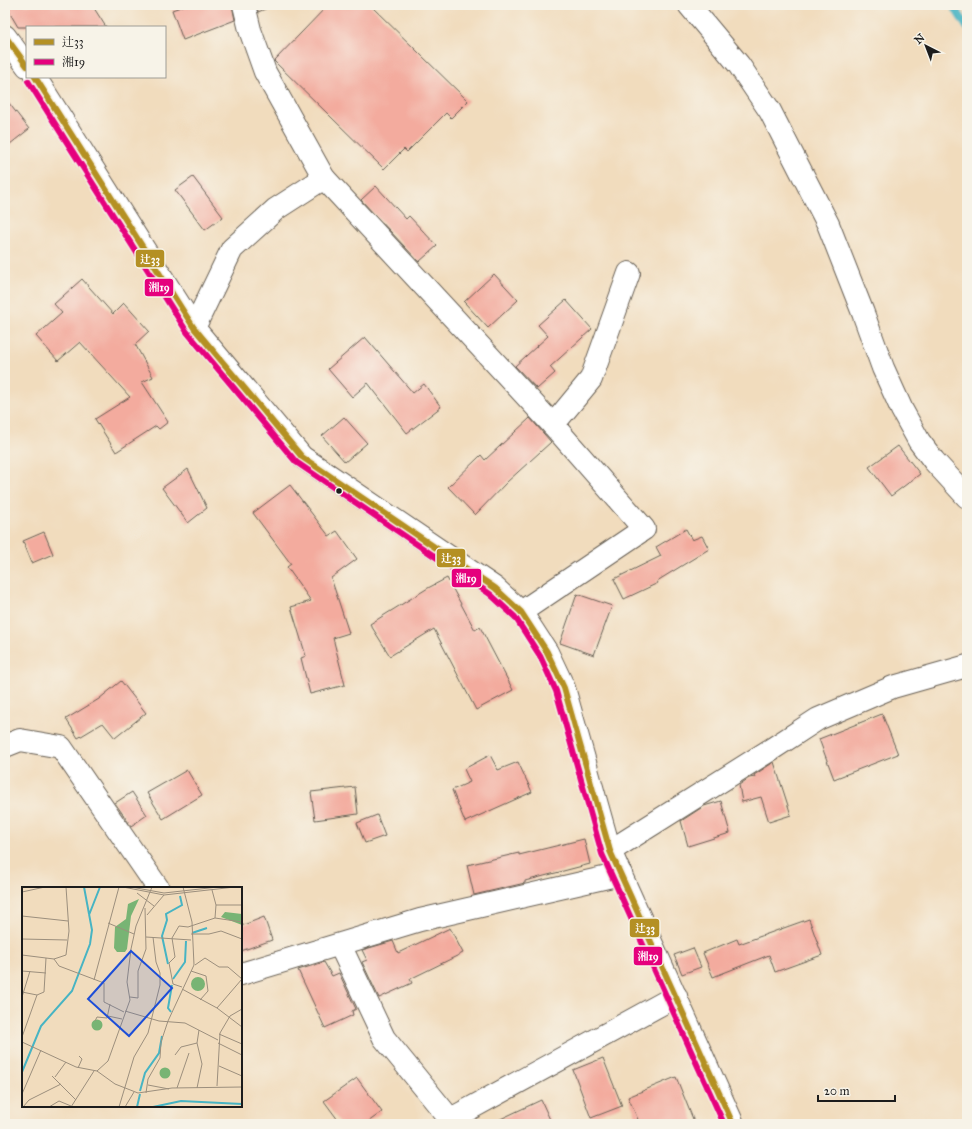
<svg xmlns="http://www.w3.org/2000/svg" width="972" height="1129" viewBox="0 0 972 1129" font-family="'IM FELL Great Primer','Noto Serif JP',serif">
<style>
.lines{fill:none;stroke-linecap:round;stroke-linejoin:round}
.stream{stroke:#47b4c3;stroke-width:8}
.building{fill:#f3ab9e}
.minor-casing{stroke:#675f54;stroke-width:24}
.tertiary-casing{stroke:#675f54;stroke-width:24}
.minor{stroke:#fff;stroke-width:22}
.tertiary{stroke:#fff;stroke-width:22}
.bus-1-casing{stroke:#f7f3e8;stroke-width:9}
.bus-2-casing{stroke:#f7f3e8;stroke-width:9}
.bus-1{stroke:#b49024;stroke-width:6}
.bus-2{stroke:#e5007d;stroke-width:6}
.bus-dot{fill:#1c1c1c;stroke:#f7f3e8;stroke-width:1.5}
.inset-river{fill:none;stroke:#47b4c3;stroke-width:2}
.inset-road{fill:none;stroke:#9c8f7d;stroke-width:1}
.view{fill:#1d4ed8;fill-opacity:0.15;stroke:#1d4ed8;stroke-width:2}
.inset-edge{fill:none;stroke:#1c1c1c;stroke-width:2}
.line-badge{stroke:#f7f3e8;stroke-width:1.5}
.badge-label{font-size:11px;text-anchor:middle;font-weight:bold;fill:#fff}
</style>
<rect width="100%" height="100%" fill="#f7f3e8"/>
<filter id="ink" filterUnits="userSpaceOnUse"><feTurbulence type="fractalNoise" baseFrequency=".025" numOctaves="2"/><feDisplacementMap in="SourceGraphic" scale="8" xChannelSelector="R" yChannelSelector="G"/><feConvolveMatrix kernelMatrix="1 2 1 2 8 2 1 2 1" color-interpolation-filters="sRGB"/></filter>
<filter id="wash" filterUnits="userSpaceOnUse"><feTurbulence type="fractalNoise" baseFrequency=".012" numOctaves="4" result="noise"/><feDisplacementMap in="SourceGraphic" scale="16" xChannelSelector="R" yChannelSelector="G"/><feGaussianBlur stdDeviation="0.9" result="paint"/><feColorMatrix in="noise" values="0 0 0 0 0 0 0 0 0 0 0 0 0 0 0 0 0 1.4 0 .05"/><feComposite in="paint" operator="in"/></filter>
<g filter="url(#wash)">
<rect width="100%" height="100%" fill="#f1dcbd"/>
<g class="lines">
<path class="stream" d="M 953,5 L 967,27"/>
</g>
<g id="blocks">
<g class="building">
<path d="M 5,5 L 92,5 L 106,27 L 18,27 Z"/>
<path d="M 186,5 L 232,5 L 235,20 L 183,40 L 172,10 Z"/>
<path d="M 257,5 L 270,5 L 270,7 L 258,12 Z"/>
<path d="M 328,5 L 370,5 L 468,101 L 451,118 L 446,113 L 407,152 L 404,149 L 384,169 L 274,61 Z"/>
<path d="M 5,98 L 29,129 L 5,148 Z"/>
<path d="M 193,177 L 223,217 L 205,230 L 175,190 Z"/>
<path d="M 376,186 L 406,219 L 409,216 L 437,246 L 419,262 L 361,200 Z"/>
<path d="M 494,274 L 518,300 L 488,328 L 464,302 Z"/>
<path d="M 82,279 L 113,314 L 124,303 L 149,331 L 135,344 L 153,377 L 142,382 L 168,422 L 159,429 L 156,426 L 116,452 L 95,419 L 130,397 L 80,342 L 58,361 L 36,336 L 62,313 L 54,304 Z"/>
<path d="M 566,300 L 592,329 L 550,367 L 555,373 L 537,389 L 515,366 L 548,336 L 538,325 Z"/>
<path d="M 365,337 L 413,393 L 424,384 L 441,407 L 407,433 L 368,383 L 352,397 L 328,369 Z"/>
<path d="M 344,417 L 367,443 L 345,462 L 322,436 Z"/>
<path d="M 530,418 L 551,442 L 507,482 L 475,515 L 448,487 L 481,455 L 485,460 Z"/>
<path d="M 898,446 L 920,474 L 891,496 L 869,467 Z"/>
<path d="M 188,469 L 207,508 L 188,523 L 162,488 Z"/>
<path d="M 290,485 L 329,536 L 337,531 L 357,559 L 331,578 L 349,633 L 333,638 L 345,685 L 310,694 L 301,658 L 306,656 L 291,607 L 311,601 L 287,567 L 291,564 L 253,513 Z"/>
<path d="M 686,529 L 692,540 L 702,536 L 709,549 L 657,581 L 658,583 L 624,599 L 614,579 L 661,556 L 656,547 Z"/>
<path d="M 44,532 L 53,554 L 32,563 L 23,541 Z"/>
<path d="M 447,578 L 475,630 L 480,627 L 513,690 L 476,710 L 434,629 L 390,656 L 370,624 L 428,588 Z"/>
<path d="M 577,594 L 612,606 L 594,655 L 560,643 Z"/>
<path d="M 121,681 L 146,713 L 115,738 L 103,723 L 78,738 L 66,719 L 99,699 Z"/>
<path d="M 882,714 L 898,754 L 834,779 L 819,739 Z"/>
<path d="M 490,755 L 498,770 L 518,762 L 532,792 L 465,822 L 452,790 L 470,782 L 464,769 Z"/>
<path d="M 774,762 L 791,815 L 769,822 L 761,797 L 742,802 L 739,785 L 749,778 L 755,777 L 754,775 Z"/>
<path d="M 187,770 L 202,795 L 163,819 L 147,793 Z"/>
<path d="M 355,787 L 358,814 L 315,820 L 311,792 Z"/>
<path d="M 132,792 L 147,815 L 131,826 L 115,803 Z"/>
<path d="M 721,801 L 730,833 L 688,846 L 681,821 L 704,806 Z"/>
<path d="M 377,815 L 385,836 L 365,843 L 357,823 Z"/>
<path d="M 584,839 L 590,864 L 525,881 L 525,883 L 474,895 L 467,865 L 519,853 L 519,855 Z"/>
<path d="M 264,917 L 272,940 L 241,951 L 241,926 Z"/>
<path d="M 809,919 L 822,955 L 775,972 L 769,955 L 713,977 L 703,953 L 737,939 L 739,944 Z"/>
<path d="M 450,928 L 463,953 L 410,979 L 412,983 L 379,998 L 362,962 L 367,960 L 362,950 L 393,941 L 398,953 Z"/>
<path d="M 693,948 L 701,967 L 682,974 L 674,955 Z"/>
<path d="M 324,962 L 332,976 L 339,973 L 356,1009 L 352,1011 L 353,1015 L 325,1028 L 298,970 Z"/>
<path d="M 603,1058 L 622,1106 L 591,1118 L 573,1070 Z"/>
<path d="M 676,1077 L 695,1124 L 640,1124 L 628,1097 Z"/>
<path d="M 357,1078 L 382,1112 L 365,1124 L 341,1124 L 324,1101 Z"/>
<path d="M 541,1100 L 552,1124 L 490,1124 Z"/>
</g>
</g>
</g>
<g filter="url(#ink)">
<use href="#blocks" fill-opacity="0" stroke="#675f54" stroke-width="1"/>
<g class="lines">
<g class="minor-casing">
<g id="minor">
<path d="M 244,5 L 250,30 L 265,72 L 324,178 L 553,425 L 644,529 L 521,612"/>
<path d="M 689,5 L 739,65 L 770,111 L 828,224 L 863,313 L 883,368 L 902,410 L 919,441 L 934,461 L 967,497"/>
<path d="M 194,328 L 232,249 L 276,209 L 324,178"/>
<path d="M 553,425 L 591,379 L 629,273"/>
<path d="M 5,746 L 20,740 L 61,747 L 158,888"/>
<path d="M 610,851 L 775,747 L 818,719 L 893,687 L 967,666"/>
<path d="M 340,945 L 384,1038 L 454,1124"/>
<path d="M 241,974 L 420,920 L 621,874"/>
<path d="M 451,1119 L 676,996"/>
</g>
</g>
<g class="tertiary-casing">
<g id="tertiary">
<path d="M 5,36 L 27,66"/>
<path d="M 35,77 L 194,328 L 302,457 L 495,588 L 521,612 L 547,652 L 564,688 L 610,851 L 733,1124"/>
</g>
</g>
<use href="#minor" class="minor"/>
<use href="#tertiary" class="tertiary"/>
<g class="bus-1-casing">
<g id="bus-1">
<path d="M 5,36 L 27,66"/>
<path d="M 35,77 L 194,328 L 302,457 L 495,588 L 521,612 L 547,652 L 564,688 L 610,851 L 733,1124"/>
</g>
</g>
<g class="bus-2-casing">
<path id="bus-2" d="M 28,81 L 187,332 L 296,462 L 490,594 L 515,617 L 540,656 L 556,691 L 602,854 L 724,1124"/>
</g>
<use href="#bus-1" class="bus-1"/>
<use href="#bus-2" class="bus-2"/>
</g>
</g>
<circle class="bus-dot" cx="339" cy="491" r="3.5"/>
<g transform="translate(22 887)">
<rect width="220" height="220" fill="#f1dcbd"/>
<path d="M 117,12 L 109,29 L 105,62 L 103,65 L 95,65 L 92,61 L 93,40 L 104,32 L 106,17 ZM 203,25 L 220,27 L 220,38 L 199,30 ZM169 97a7 7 0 1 1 14 0a7 7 0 1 1-14 0ZM69.5 138a5.5 5.5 0 1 1 11 0a5.5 5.5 0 1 1-11 0ZM137.5 186a5.5 5.5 0 1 1 11 0a5.5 5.5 0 1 1-11 0Z" fill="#78b474"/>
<path class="inset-river" d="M 67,28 L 78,0M 170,46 L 185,41M 146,77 L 140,49 L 145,33 L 144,27 L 160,18 L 158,9M 151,92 L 163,75 L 164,54M 149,125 L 146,121 L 150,98M 0,185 L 19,139 L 50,104 L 68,57 L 70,43 L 62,0M 118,204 L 123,186 L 137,166 L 140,149M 115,220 L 118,207M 131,220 L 159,214 L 220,217"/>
<path class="inset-road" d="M 101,0 L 142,8 L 213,0M 109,0 L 142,6 L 196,0M 190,3 L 194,18 L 220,18M 0,5 L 23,0M 115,6 L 132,19M 125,28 L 142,8M 0,29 L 46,34M 193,31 L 194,18M 86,36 L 112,47M 169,47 L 187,47 L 199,44 L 220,52M 124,50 L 169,53M 0,52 L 45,53M 0,68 L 32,72 L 44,68 L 47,44 L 44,0M 32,72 L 37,79 L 82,96 L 82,115 L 102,125M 173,78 L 183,71 L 197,80 L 206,80 L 220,92M 0,84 L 24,86M 169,84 L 184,89 L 186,104 L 178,113M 72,93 L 97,0M 160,100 L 151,97 L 147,76 L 153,70 L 150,51 L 157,39 L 166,40 L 193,31 L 220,35M 160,102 L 195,121 L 220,140M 0,105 L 15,108 L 22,105 L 24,71M 0,110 L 8,84M 108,110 L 116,111 L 116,84 L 124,62 L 123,21M 195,121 L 220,92M 103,124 L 137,134 L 163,136 L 196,153M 86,129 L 100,132M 73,134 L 75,130 L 85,131 L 88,117M 197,147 L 220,157M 0,150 L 15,108M 0,155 L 54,180 L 75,184 L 93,197 L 116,206 L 150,201 L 220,200M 196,156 L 220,168M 153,168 L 159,160 L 175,156M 197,179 L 220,189M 56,181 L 60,172 L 57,169M 75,184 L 86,174 L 108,113 L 105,95 L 109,62 L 114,39 L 130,0M 30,189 L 54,213M 33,190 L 44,175M 126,198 L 147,202M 195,199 L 198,146 L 208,129 L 220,122M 155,201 L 167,166M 175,201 L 180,177 L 175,156 L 177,143M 124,206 L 126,192 L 138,171 L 139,155 L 146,134 L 172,78 L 170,35 L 161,0M 0,207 L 19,163M 1,220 L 7,213 L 39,197M 27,220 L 37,214 L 49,219M 49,220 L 72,184M 97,220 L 112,170 L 126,146 L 138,98 L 138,86 L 134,75 L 131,50M 103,220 L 112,205"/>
<path class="view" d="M 109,64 L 150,101 L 107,149 L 66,112 Z"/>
<rect width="220" height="220" class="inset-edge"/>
</g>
<g class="line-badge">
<rect x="135" y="249" width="30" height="19" rx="4" fill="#b49024"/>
<rect x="144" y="278" width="30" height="19" rx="4" fill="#e5007d"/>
<rect x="436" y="548" width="30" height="20" rx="4" fill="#b49024"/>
<rect x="451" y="568" width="31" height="20" rx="4" fill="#e5007d"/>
<rect x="629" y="918" width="31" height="20" rx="4" fill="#b49024"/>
<rect x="633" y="946" width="30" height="20" rx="4" fill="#e5007d"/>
</g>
<g class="badge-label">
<text x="150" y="263">辻33</text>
<text x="159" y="291">湘19</text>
<text x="451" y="562">辻33</text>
<text x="466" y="582">湘19</text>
<text x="645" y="932">辻33</text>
<text x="648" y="960">湘19</text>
</g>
<rect width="972" height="1129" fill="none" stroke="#f7f3e8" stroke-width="20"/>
<rect x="26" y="26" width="140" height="52" fill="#f7f3e8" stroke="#9f9d96"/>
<rect x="34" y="39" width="20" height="6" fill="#b49024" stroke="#9f9d96"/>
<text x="62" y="46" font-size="12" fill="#1c1c1c">辻33</text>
<rect x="34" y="59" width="20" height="6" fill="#e5007d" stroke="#9f9d96"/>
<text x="62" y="66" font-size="12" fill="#1c1c1c">湘19</text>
<g transform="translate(926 46) rotate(318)" stroke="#f7f3e8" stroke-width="3" paint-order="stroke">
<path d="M0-3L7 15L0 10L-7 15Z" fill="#1c1c1c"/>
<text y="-6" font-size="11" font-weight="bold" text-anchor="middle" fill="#1c1c1c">N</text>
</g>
<path d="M818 1095v6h77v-6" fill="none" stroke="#1c1c1c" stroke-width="2"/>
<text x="824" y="1095" font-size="12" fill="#1c1c1c" stroke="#f7f3e8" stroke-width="3" paint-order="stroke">20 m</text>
</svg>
